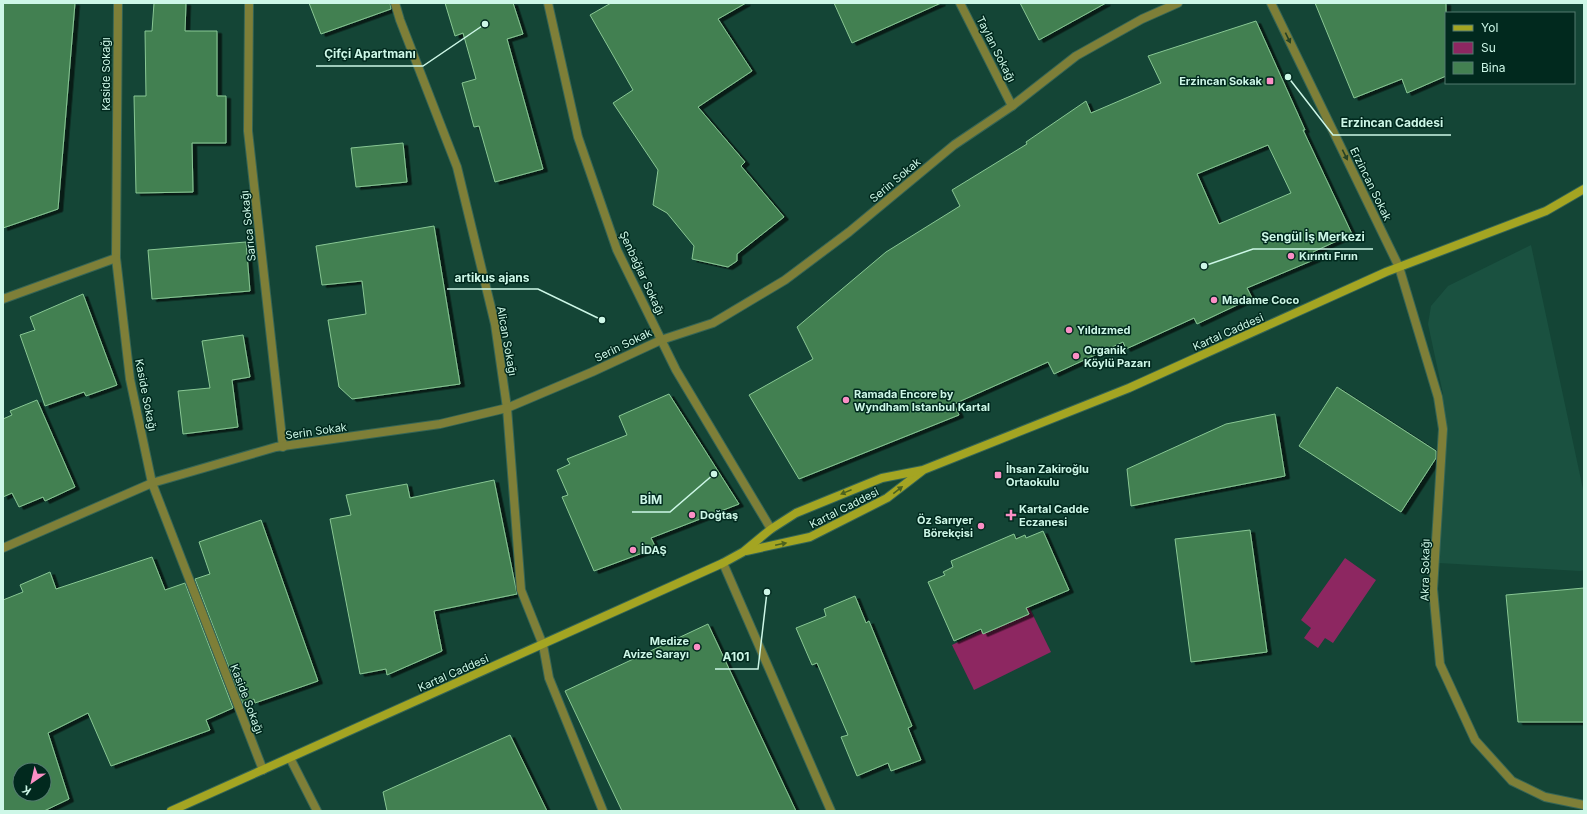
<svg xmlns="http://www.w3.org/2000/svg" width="1587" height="814" viewBox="0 0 1587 814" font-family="Inter,sans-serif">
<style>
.built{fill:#1a5140}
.water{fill:#8d2761}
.building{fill:#438051;stroke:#88c794;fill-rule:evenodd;filter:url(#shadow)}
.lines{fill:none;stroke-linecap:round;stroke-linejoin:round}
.street-casing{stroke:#356556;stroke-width:10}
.secondary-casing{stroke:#356556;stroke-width:10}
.street{stroke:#7e7f38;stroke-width:8}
.secondary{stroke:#a4a522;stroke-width:8}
.oneway{fill:#264326}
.oneway2{fill:#4a6120}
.poi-dot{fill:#fb8fc5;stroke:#01291e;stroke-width:1.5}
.labels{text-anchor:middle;stroke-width:3;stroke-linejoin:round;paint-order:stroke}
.street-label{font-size:11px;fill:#cdf7e7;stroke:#01291e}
.poi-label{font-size:11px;font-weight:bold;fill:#cdf7e7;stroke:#01291e;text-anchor:start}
.leader{fill:none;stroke:#cdf7e7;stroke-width:1.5}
.callout-dot{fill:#cdf7e7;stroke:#01291e;stroke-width:1.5}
.callout-label{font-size:12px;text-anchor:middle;font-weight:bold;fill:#cdf7e7;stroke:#01291e;stroke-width:3;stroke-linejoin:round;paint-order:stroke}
</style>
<defs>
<filter id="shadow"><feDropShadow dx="4.5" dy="2.5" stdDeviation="0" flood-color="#0009"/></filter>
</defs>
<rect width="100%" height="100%" fill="#144536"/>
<path class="built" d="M 1531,245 L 1584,494 L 1584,570 L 1580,571 L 1439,563 L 1443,394 L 1428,324 L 1431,306 L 1448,286 Z"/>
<g class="water">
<path d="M 1345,558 L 1376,580 L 1333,643 L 1325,638 L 1318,648 L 1304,638 L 1311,628 L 1301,620 Z"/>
<path d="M 1029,607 L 1051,652 L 974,690 L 952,645 Z"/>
</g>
<g class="building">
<path d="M 3,3 L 75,3 L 58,209 L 3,228 Z"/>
<path d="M 154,3 L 186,3 L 185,31 L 217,31 L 217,96 L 226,96 L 226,143 L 192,143 L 193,192 L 136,193 L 134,96 L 146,96 L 145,31 L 152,31 Z"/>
<path d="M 309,3 L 390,3 L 391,9 L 321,34 Z"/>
<path d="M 445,3 L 513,3 L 523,34 L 507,39 L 543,169 L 495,182 L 479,126 L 474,127 L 462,83 L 476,79 L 463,33 L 455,36 Z"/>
<path d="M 611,3 L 746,3 L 718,19 L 752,71 L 698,107 L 745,162 L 741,166 L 784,217 L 737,254 L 737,261 L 728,267 L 692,259 L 694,246 L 667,213 L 653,205 L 658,170 L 613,103 L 633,90 L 590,15 Z"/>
<path d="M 834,3 L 941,3 L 852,43 Z"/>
<path d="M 1020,3 L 1106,3 L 1039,40 Z"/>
<path d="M 1315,3 L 1446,3 L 1446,76 L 1407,93 L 1402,79 L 1354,98 Z"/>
<path d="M 1256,21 L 1305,130 L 1303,130 L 1352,234 L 1313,252 L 1316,259 L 1247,288 L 1252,298 L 1197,324 L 1194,318 L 1126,349 L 1123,342 L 1054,374 L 1048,362 L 954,404 L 959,415 L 799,479 L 749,395 L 813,359 L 797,327 L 886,252 L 960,206 L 952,190 L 1027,144 L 1026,142 L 1086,101 L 1091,113 L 1161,83 L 1148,56 ZM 1268,145 L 1291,193 L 1219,224 L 1197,174 Z"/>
<path d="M 403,143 L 407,182 L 356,187 L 351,148 Z"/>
<path d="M 434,226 L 460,384 L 352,399 L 339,387 L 328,320 L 366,314 L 362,281 L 322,285 L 316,246 Z"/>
<path d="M 246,242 L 250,291 L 152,299 L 148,250 Z"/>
<path d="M 83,294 L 117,385 L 86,396 L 84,392 L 45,406 L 20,335 L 35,330 L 30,317 Z"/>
<path d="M 243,335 L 250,377 L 232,380 L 238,427 L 183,434 L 178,391 L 210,388 L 202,341 Z"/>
<path d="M 1337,387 L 1436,451 L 1436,458 L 1401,512 L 1299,446 Z"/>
<path d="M 669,394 L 739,504 L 651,538 L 656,548 L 594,571 L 562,497 L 568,495 L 557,470 L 570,464 L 567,459 L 627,435 L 619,416 Z"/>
<path d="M 37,400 L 75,487 L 45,501 L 43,497 L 19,507 L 12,493 L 3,497 L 3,419 L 12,415 L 10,411 Z"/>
<path d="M 1275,414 L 1285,476 L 1131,506 L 1127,469 L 1226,424 Z"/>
<path d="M 494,480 L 517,594 L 434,611 L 442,651 L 387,675 L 386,669 L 360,674 L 330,519 L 351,515 L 346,495 L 407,484 L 410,498 Z"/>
<path d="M 261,520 L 318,681 L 255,703 L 254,699 L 243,704 L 195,579 L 210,574 L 199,542 Z"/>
<path d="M 1250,530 L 1267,652 L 1191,662 L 1175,539 Z"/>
<path d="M 1043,531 L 1069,590 L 1026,608 L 1029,614 L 983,634 L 981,629 L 954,641 L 928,582 L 945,575 L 943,572 L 953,567 L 951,561 L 1014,534 L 1016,539 L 1025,535 L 1026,538 Z"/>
<path d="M 152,557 L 165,590 L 185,583 L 233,708 L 206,720 L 210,730 L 111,766 L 88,713 L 48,733 L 69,799 L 44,811 L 3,811 L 3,600 L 23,592 L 20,585 L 50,572 L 56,589 ZM 20,770 L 44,770 L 44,794 L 20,794 Z"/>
<path d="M 1584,588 L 1584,722 L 1518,722 L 1506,595 Z"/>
<path d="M 855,596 L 866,623 L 869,621 L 912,726 L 908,728 L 921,760 L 891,771 L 888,763 L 857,776 L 841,737 L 848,735 L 817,663 L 812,665 L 796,628 L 826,616 L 824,609 Z"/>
<path d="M 708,624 L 796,811 L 622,811 L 565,691 Z"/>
<path d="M 510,735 L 547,811 L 387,811 L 383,792 Z"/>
</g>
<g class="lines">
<g class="street-casing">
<g id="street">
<path d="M 118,3 L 116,258 L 130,379 L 152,483 L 263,770"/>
<path d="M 249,3 L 248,131 L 283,447"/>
<path d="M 395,3 L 400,20 L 457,167 L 495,324 L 507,408 L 521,590 L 543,645 L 549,678 L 603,811"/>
<path d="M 548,3 L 578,137 L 617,250 L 676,370 L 771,529"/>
<path d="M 960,3 L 1012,106"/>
<path d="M 1271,3 L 1399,267 L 1438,397 L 1443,429 L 1433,589 L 1440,664 L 1475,740 L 1512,781 L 1545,797 L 1584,805"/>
<path d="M 3,299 L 116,258"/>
<path d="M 3,548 L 152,483 L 276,447 L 440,424 L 507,408 L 592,372 L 661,340 L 713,323 L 785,280 L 849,232 L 954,145 L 1012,106 L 1076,56 L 1142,19 L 1178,3"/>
<path d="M 723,563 L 831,811"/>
<path d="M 290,758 L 317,811"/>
</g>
</g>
<g class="secondary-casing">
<g id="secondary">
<path d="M 746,551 L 810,537 L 887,498 L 922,471"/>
<path d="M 171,811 L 723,563 L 743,552 L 771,529 L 796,513 L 882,478 L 923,470 L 1129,388 L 1386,272 L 1546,211 L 1584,189"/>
</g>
</g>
<use href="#street" class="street"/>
<use href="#secondary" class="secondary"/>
</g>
<defs><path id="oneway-solid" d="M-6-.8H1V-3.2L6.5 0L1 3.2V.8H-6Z"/></defs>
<g class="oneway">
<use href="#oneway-solid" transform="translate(1288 38) rotate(64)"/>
<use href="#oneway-solid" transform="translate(1345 155) rotate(64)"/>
</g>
<g class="oneway2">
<use href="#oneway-solid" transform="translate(898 490) rotate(-38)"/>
<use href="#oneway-solid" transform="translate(846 492) rotate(158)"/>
<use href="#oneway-solid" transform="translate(781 544) rotate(-12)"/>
</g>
<g class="poi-dot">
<rect x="1266" y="77" width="8" height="8" rx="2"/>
<circle cx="1291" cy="256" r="4"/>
<circle cx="1214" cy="300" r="4"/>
<circle cx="1069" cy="330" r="4"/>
<circle cx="1076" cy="356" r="4"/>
<circle cx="846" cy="400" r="4"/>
<rect x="994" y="471" width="8" height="8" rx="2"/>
<circle cx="692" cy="515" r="4"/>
<path d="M1009 509h4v4h4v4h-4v4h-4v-4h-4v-4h4z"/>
<circle cx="981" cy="526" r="4"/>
<circle cx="633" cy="550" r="4"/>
<circle cx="697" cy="647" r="4"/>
</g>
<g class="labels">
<g class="street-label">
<text transform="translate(996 49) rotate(63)" y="4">Taylan Sokağı</text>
<text transform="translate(106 74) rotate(-90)" y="4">Kaside Sokağı</text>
<text transform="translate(895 180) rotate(-40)" y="4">Serin Sokak</text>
<text transform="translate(1371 184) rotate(64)" y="4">Erzincan Sokak</text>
<text transform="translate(248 226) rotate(-96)" y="4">Sarıca Sokağı</text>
<text transform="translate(642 273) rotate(65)" y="4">Şenbağlar Sokağı</text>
<text transform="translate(1228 332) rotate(-24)" y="4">Kartal Caddesi</text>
<text transform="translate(507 341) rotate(80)" y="4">Alican Sokağı</text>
<text transform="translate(623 345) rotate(-26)" y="4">Serin Sokak</text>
<text transform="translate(146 395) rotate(79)" y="4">Kaside Sokağı</text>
<text transform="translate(316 431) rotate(-8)" y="4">Serin Sokak</text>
<text transform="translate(844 508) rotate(-27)" y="4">Kartal Caddesi</text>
<text transform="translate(1425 570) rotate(-89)" y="4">Akra Sokağı</text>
<text transform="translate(453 673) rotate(-24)" y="4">Kartal Caddesi</text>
<text transform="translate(247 699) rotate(69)" y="4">Kaside Sokağı</text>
</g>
<g class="poi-label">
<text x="1262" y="85" text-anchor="end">Erzi̇ncan Sokak</text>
<text x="1299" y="260">Kırıntı Fırın</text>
<text x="1222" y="304">Madame Coco</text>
<text x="1077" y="334">Yıldızmed</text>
<text x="1084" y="354">Organik<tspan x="1084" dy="13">Köylü Pazarı</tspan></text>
<text x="854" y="398">Ramada Encore by<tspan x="854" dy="13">Wyndham Istanbul Kartal</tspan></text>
<text x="1006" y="473">İhsan Zakiroğlu<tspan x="1006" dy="13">Ortaokulu</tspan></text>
<text x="1019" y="513">Kartal Cadde<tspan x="1019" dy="13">Eczanesi</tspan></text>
<text x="700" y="519">Doğtaş</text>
<text x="973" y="524" text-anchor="end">Öz Sarıyer<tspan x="973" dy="13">Börekçisi</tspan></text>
<text x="641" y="554">İDAŞ</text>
<text x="689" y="645" text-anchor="end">Medize<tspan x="689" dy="13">Avize Sarayı</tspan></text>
</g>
</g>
<path class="leader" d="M485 24L423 66H316M1288 77L1333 135H1451M1204 266L1253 249H1373M602 320L538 289H447M714 474L670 512H632M767 592L758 669H715"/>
<g class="callout-dot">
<circle cx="485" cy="24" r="4"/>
<circle cx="1288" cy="77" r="4"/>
<circle cx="1204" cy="266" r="4"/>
<circle cx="602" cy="320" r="4"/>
<circle cx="714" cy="474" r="4"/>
<circle cx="767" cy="592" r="4"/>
</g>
<g class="callout-label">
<text x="370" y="58">Çifçi Apartmanı</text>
<text x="1392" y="127">Erzincan Caddesi</text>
<text x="1313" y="241">Şengül İş Merkezi</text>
<text x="492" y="282">artikus ajans</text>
<text x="651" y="504">BİM</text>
<text x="736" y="661">A101</text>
</g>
<rect width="1587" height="814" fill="none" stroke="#cdf7e7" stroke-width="8"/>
<rect x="1445" y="12" width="130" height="72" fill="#01291e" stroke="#537b6e"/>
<rect x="1453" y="25" width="20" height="6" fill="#a4a522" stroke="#537b6e"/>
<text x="1481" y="32" font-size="12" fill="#cdf7e7">Yol</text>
<rect x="1453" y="42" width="20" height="12" fill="#8d2761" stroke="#537b6e"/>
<text x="1481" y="52" font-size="12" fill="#cdf7e7">Su</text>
<rect x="1453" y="62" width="20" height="12" fill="#438051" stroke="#537b6e"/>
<text x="1481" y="72" font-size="12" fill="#cdf7e7">Bina</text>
<g transform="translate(32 782) rotate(214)"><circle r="19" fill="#01291e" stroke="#537b6e"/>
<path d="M0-3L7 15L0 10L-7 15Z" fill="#fb8fc5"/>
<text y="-6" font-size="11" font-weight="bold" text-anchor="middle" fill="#cdf7e7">K</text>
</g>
</svg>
